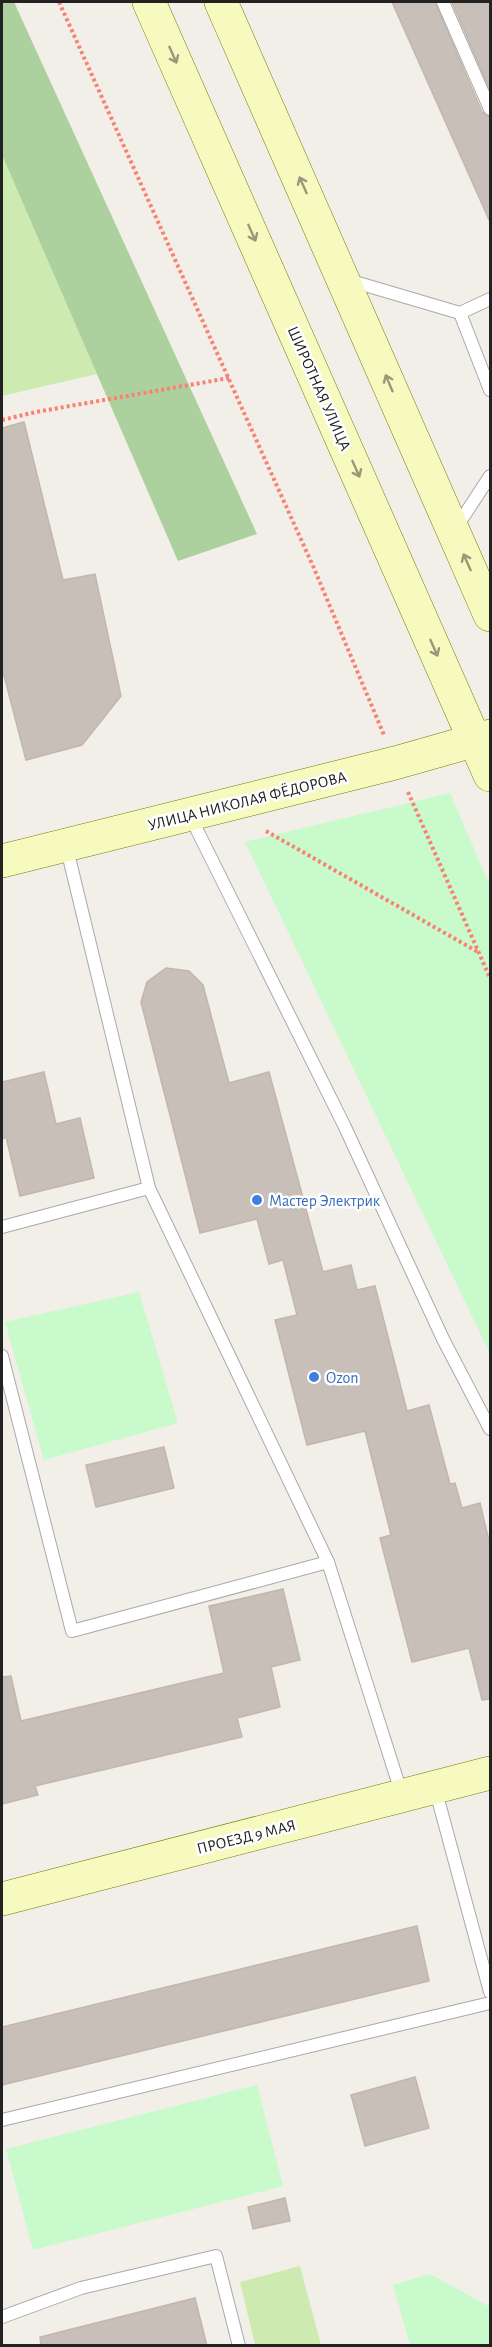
<svg xmlns="http://www.w3.org/2000/svg" width="492" height="2347" viewBox="0 0 492 2347" font-family="'Alegreya Sans',sans-serif">
<style>
.grass{fill:#cdebb0}
.forest{fill:#add19e}
.park{fill:#c8facc}
.building{fill:#c7bfb8;stroke:#c4b6ab;stroke-width:1.5}
.lines{fill:none;stroke-linecap:round;stroke-linejoin:round}
.lane-casing{stroke:#a9a9a9;stroke-width:14}
.secondary-casing{stroke:#707d05;stroke-width:34}
.path{stroke:#fa8072;stroke-width:4;stroke-dasharray:3 3;stroke-linecap:butt}
.lane{stroke:#fff;stroke-width:12}
.secondary{stroke:#f7fabf;stroke-width:33}
.oneway{stroke:#979978}
.shop-dot{fill:#3f7fe0;stroke:#fff;stroke-width:2}
.labels{text-anchor:middle;stroke-width:5;stroke-linejoin:round;paint-order:stroke}
.street-label{font-size:16px;fill:#222;stroke:#fff}
.shop-label{font-size:16px;fill:#366cbe;stroke:#fff;text-anchor:start}
</style>
<rect width="100%" height="100%" fill="#f2efe9"/>
<g class="grass">
<path d="M 2,155 L 97,374 L 2,396 Z"/>
<path d="M 300,2266 L 321,2345 L 255,2345 L 240,2282 Z"/>
</g>
<path class="forest" d="M 2,2 L 14,2 L 257,534 L 178,561 L 2,155 Z"/>
<g class="park">
<path d="M 450,793 L 490,886 L 490,1354 L 245,842 Z"/>
<path d="M 139,1292 L 178,1423 L 44,1460 L 5,1322 Z"/>
<path d="M 257,2085 L 283,2186 L 33,2250 L 6,2149 Z"/>
<path d="M 430,2274 L 490,2307 L 490,2345 L 410,2345 L 393,2285 Z"/>
</g>
<g class="building">
<path d="M 392,2 L 435,2 L 482,112 L 490,117 L 490,222 Z"/>
<path d="M 452,2 L 490,2 L 490,90 Z"/>
<path d="M 24,422 L 63,580 L 95,574 L 121,696 L 82,745 L 26,760 L 2,668 L 2,428 Z"/>
<path d="M 166,968 L 189,971 L 203,985 L 229,1083 L 269,1072 L 323,1272 L 351,1265 L 357,1290 L 375,1286 L 407,1411 L 429,1405 L 450,1484 L 455,1483 L 462,1508 L 480,1503 L 490,1545 L 490,1699 L 482,1700 L 469,1648 L 412,1662 L 380,1538 L 391,1535 L 365,1431 L 307,1445 L 275,1320 L 297,1315 L 283,1260 L 269,1264 L 257,1219 L 200,1233 L 141,1002 L 147,982 Z"/>
<path d="M 44,1072 L 56,1124 L 80,1118 L 94,1178 L 20,1196 L 6,1137 L 2,1139 L 2,1082 Z"/>
<path d="M 164,1447 L 174,1488 L 96,1507 L 86,1465 Z"/>
<path d="M 283,1589 L 300,1660 L 271,1667 L 280,1707 L 237,1718 L 242,1737 L 35,1786 L 38,1795 L 2,1804 L 2,1677 L 11,1676 L 21,1721 L 224,1673 L 209,1606 Z"/>
<path d="M 417,1926 L 429,1981 L 2,2085 L 2,2027 Z"/>
<path d="M 415,2077 L 429,2128 L 365,2146 L 351,2095 Z"/>
<path d="M 285,2198 L 290,2221 L 253,2229 L 248,2207 Z"/>
<path d="M 195,2298 L 207,2346 L 41,2346 L 40,2337 Z"/>
</g>
<g class="lines">
<g class="lane-casing">
<g id="lane">
<path d="M 443,2 L 490,109"/>
<path d="M 348,280 L 460,313 L 490,390"/>
<path d="M 460,313 L 490,299"/>
<path d="M 456,528 L 490,476"/>
<path d="M 190,816 L 344,1125 L 443,1339 L 490,1429"/>
<path d="M 66,845 L 149,1188 L 328,1562 L 402,1795"/>
<path d="M 2,1227 L 149,1188"/>
<path d="M 2,1356 L 72,1631 L 328,1562"/>
<path d="M 435,1788 L 490,1992"/>
<path d="M 2,2120 L 490,2003"/>
<path d="M 2,2317 L 81,2288 L 216,2256 L 239,2346"/>
</g>
</g>
<g class="secondary-casing">
<g id="secondary">
<path d="M 149,2 L 490,775"/>
<path d="M 221,2 L 490,615"/>
<path d="M 2,861 L 395,763 L 490,736"/>
<path d="M 2,1899 L 490,1773"/>
</g>
</g>
<g class="path">
<path d="M 59,2 L 313,566 L 384,735"/>
<path d="M 2,420 L 36,412 L 229,378"/>
<path d="M 408,792 L 490,978"/>
<path d="M 266,831 L 478,952"/>
</g>
<use href="#lane" class="lane"/>
<use href="#secondary" class="secondary"/>
</g>
<defs><path id="oneway-shaft" d="M-6 0H5M1.5-3L5.5 0L1.5 3" fill="none" stroke-width="1.6" stroke-linecap="round" stroke-linejoin="round" transform="scale(1.5)"/></defs>
<g class="oneway">
<use href="#oneway-shaft" transform="translate(173 55) rotate(66)"/>
<use href="#oneway-shaft" transform="translate(303 185) rotate(-114)"/>
<use href="#oneway-shaft" transform="translate(252 233) rotate(66)"/>
<use href="#oneway-shaft" transform="translate(389 383) rotate(-113)"/>
<use href="#oneway-shaft" transform="translate(356 469) rotate(66)"/>
<use href="#oneway-shaft" transform="translate(467 562) rotate(-114)"/>
<use href="#oneway-shaft" transform="translate(434 648) rotate(66)"/>
</g>
<g class="shop-dot">
<circle cx="257" cy="1200" r="6"/>
<circle cx="314" cy="1377" r="6"/>
</g>
<g class="labels">
<g class="street-label">
<text transform="translate(320 388) rotate(66)" y="6">ШИРОТНАЯ УЛИЦА</text>
<text transform="translate(247 800) rotate(-14)" y="6">УЛИЦА НИКОЛАЯ ФЁДОРОВА</text>
<text transform="translate(246 1836) rotate(-14)" y="6">ПРОЕЗД 9 МАЯ</text>
</g>
<g class="shop-label">
<text x="269" y="1206">Мастер Электрик</text>
<text x="326" y="1383">Ozon</text>
</g>
</g>
<rect width="492" height="2347" fill="none" stroke="#222222" stroke-width="6"/>
</svg>
